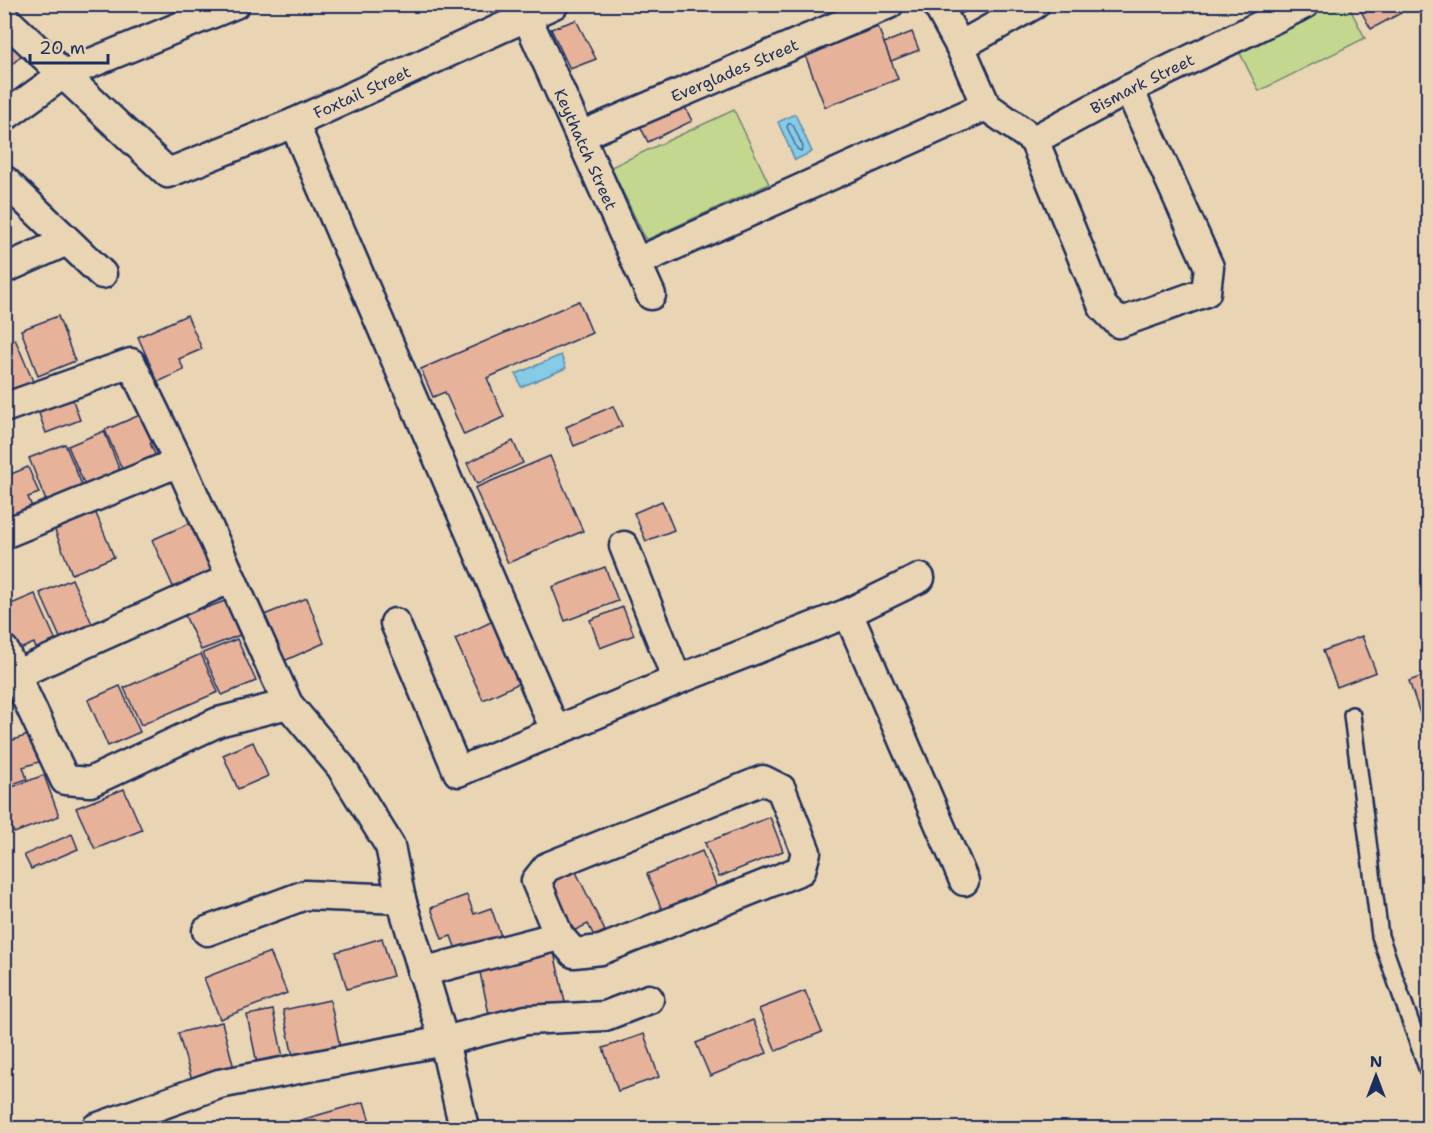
<svg xmlns="http://www.w3.org/2000/svg" width="1433" height="1133" viewBox="0 0 1433 1133" font-family="'Shantell Sans',sans-serif">
<style>
.green{fill:#c3d88e;stroke:#6f8476;stroke-width:1.5}
.water{fill:#85cbe6;stroke:#5b8db0;stroke-width:1.5}
.lines{fill:none;stroke-linecap:round;stroke-linejoin:round}
.shore{stroke:#456d94;stroke-width:1.5}
.building{fill:#e6b299;stroke:#1b2f5e;stroke-width:1.5}
.service-casing{stroke:#1b2f5e;stroke-width:20}
.minor-casing{stroke:#1b2f5e;stroke-width:33}
.service{stroke:#e9d4b3;stroke-width:15}
.minor{stroke:#e9d4b3;stroke-width:28}
.labels{text-anchor:middle;stroke-width:4.5;stroke-linejoin:round;paint-order:stroke}
.street-label{font-size:16px;fill:#1b2f5e;stroke:#e9d4b3}
</style>
<rect width="100%" height="100%" fill="#e9d4b3"/>
<filter id="ink" filterUnits="userSpaceOnUse"><feTurbulence type="fractalNoise" baseFrequency=".0167" numOctaves="2"/><feDisplacementMap in="SourceGraphic" scale="12" xChannelSelector="R" yChannelSelector="G"/><feConvolveMatrix kernelMatrix="1 2 1 2 8 2 1 2 1" color-interpolation-filters="sRGB"/></filter>
<g filter="url(#ink)">
<g class="green">
<path d="M 1328,5 L 1348,5 L 1365,38 L 1259,91 L 1238,49 Z"/>
<path d="M 734,110 L 769,184 L 646,240 L 611,167 Z"/>
</g>
<g class="water">
<path d="M 795,114 L 812,152 L 795,160 L 778,122 Z"/>
<path d="M 561,355 L 566,368 L 521,387 L 516,374 Z"/>
</g>
<g class="lines">
<path class="shore" d="M 789,123 L 793,125 L 803,147 L 801,151 L 797,149 L 787,127 Z"/>
</g>
<g class="building">
<path d="M 954,4 L 980,4 L 959,15 Z"/>
<path d="M 1357,4 L 1396,4 L 1401,13 L 1371,29 Z"/>
<path d="M 576,20 L 596,59 L 570,69 L 551,29 Z"/>
<path d="M 878,27 L 898,79 L 825,107 L 805,55 Z"/>
<path d="M 912,32 L 919,50 L 891,61 L 884,43 Z"/>
<path d="M 4,33 L 23,54 L 4,72 Z"/>
<path d="M 682,101 L 692,121 L 648,142 L 638,122 Z"/>
<path d="M 579,301 L 592,333 L 487,378 L 504,417 L 464,435 L 445,392 L 433,397 L 421,369 Z"/>
<path d="M 187,315 L 202,349 L 179,359 L 184,370 L 158,382 L 138,337 Z"/>
<path d="M 58,316 L 75,361 L 38,376 L 21,330 Z"/>
<path d="M 15,339 L 35,386 L 11,396 L 4,381 L 4,344 Z"/>
<path d="M 70,392 L 80,420 L 46,433 L 36,405 Z"/>
<path d="M 613,406 L 622,426 L 574,446 L 566,427 Z"/>
<path d="M 142,414 L 154,442 L 150,443 L 160,466 L 127,480 L 105,430 Z"/>
<path d="M 104,431 L 124,481 L 89,495 L 68,446 Z"/>
<path d="M 513,441 L 523,463 L 477,484 L 467,463 Z"/>
<path d="M 65,444 L 87,497 L 50,511 L 29,458 Z"/>
<path d="M 550,456 L 583,531 L 508,563 L 475,488 Z"/>
<path d="M 28,467 L 39,493 L 28,497 L 36,517 L 13,526 L 4,506 L 4,477 Z"/>
<path d="M 662,501 L 674,530 L 646,541 L 634,513 Z"/>
<path d="M 95,511 L 114,557 L 72,574 L 54,528 Z"/>
<path d="M 190,523 L 214,576 L 176,593 L 152,540 Z"/>
<path d="M 605,567 L 618,601 L 565,621 L 552,587 Z"/>
<path d="M 72,579 L 94,628 L 62,642 L 40,593 Z"/>
<path d="M 35,594 L 57,643 L 37,652 L 34,643 L 15,651 L 4,627 L 4,607 Z"/>
<path d="M 307,598 L 324,643 L 284,661 L 264,615 Z"/>
<path d="M 199,601 L 203,609 L 225,601 L 240,635 L 201,650 L 182,609 Z"/>
<path d="M 623,607 L 634,635 L 600,648 L 590,620 Z"/>
<path d="M 493,621 L 522,682 L 483,700 L 455,639 Z"/>
<path d="M 1362,636 L 1376,672 L 1337,687 L 1323,651 Z"/>
<path d="M 237,639 L 256,681 L 222,695 L 203,653 Z"/>
<path d="M 201,654 L 218,692 L 141,725 L 124,688 Z"/>
<path d="M 1428,674 L 1428,737 L 1409,681 Z"/>
<path d="M 120,686 L 140,732 L 108,746 L 88,700 Z"/>
<path d="M 31,734 L 42,761 L 23,767 L 27,779 L 4,787 L 4,743 Z"/>
<path d="M 253,742 L 268,776 L 238,789 L 223,755 Z"/>
<path d="M 44,775 L 59,816 L 14,833 L 4,809 L 4,790 Z"/>
<path d="M 124,789 L 142,830 L 95,849 L 76,808 Z"/>
<path d="M 770,817 L 783,851 L 719,877 L 705,843 Z"/>
<path d="M 72,834 L 78,849 L 31,869 L 24,855 Z"/>
<path d="M 702,851 L 717,887 L 662,910 L 647,874 Z"/>
<path d="M 574,868 L 605,931 L 594,936 L 588,924 L 571,932 L 546,881 Z"/>
<path d="M 467,895 L 474,914 L 491,908 L 501,936 L 457,952 L 451,936 L 442,939 L 431,908 Z"/>
<path d="M 382,938 L 393,976 L 347,989 L 336,952 Z"/>
<path d="M 270,952 L 287,993 L 220,1019 L 204,978 Z"/>
<path d="M 554,952 L 566,1007 L 491,1023 L 479,968 Z"/>
<path d="M 805,991 L 822,1032 L 776,1051 L 759,1009 Z"/>
<path d="M 330,1000 L 342,1056 L 295,1066 L 283,1010 Z"/>
<path d="M 273,1010 L 285,1067 L 259,1073 L 247,1015 Z"/>
<path d="M 753,1020 L 767,1053 L 710,1076 L 696,1043 Z"/>
<path d="M 222,1022 L 236,1076 L 194,1087 L 178,1033 Z"/>
<path d="M 644,1034 L 659,1077 L 618,1091 L 603,1048 Z"/>
<path d="M 364,1102 L 372,1128 L 273,1128 Z"/>
</g>
<g class="lines">
<g class="service-casing">
<path id="service" d="M 1352,715 L 1380,936 L 1428,1071"/>
</g>
<g class="minor-casing">
<g id="minor">
<path id="s1" d="M 521,4 L 651,295"/>
<path id="s2" d="M 937,4 L 960,46 L 986,106 L 1034,140 L 1129,89 L 1305,4"/>
<path id="s3" d="M 4,18 L 168,173 L 294,123 L 554,4"/>
<path d="M 960,46 L 1035,4"/>
<path d="M 4,117 L 62,75 L 235,4"/>
<path d="M 294,123 L 555,730"/>
<path id="s4" d="M 580,136 L 889,4"/>
<path d="M 1034,140 L 1103,307 L 1119,323 L 1206,292 L 1209,267 L 1129,89"/>
<path d="M 4,180 L 102,274"/>
<path d="M 637,262 L 986,106"/>
<path d="M 4,269 L 67,241"/>
<path d="M 4,408 L 131,363 L 179,462 L 288,704 L 341,767 L 390,846 L 401,899 L 444,1041 L 464,1128"/>
<path d="M 4,534 L 179,462"/>
<path d="M 624,546 L 677,680"/>
<path d="M 848,613 L 964,881"/>
<path d="M 395,623 L 458,772 L 677,680 L 848,613 L 920,578"/>
<path d="M 4,650 L 65,780 L 90,782 L 218,722 L 288,704"/>
<path d="M 15,675 L 231,578"/>
<path d="M 763,780 L 781,789 L 806,852 L 801,870 L 601,950 L 574,953 L 559,936 L 536,881 L 547,867 Z"/>
<path d="M 207,931 L 305,895 L 401,899"/>
<path d="M 422,972 L 559,936"/>
<path d="M 96,1128 L 219,1084 L 444,1041 L 526,1020 L 605,1016 L 649,999"/>
</g>
</g>
<use href="#service" class="service"/>
<use href="#minor" class="minor"/>
</g>
</g>
<g class="labels">
<g class="street-label">
<text dy="6" stroke="none"><textPath href="#s4" startOffset="168">Everglades Street</textPath></text>
<text dy="6" stroke="none"><textPath href="#s2" startOffset="294">Bismark Street</textPath></text>
<text dy="6" stroke="none"><textPath href="#s3" startOffset="436">Foxtail Street</textPath></text>
<text dy="6" stroke="none"><textPath href="#s1" startOffset="159">Keythatch Street</textPath></text>
</g>
</g>
<rect width="1433" height="1133" fill="none" stroke="#e9d4b3" stroke-width="24"/>
<rect x="12" y="12" width="1409" height="1109" fill="none" stroke="#1b2f5e" stroke-width="2" filter="url(#ink)"/>
<g transform="translate(1376 1076)" stroke="#e9d4b3" stroke-width="4.5" paint-order="stroke">
<path d="M0-4.5L10 22L0 15L-10 22Z" fill="#1b2f5e"/>
<text y="-9" font-size="16" font-weight="bold" text-anchor="middle" fill="#1b2f5e">N</text>
</g>
<path d="M30 54v9h78v-9" fill="none" stroke="#1b2f5e" stroke-width="3"/>
<text x="39" y="54" font-size="18" fill="#1b2f5e" stroke="#e9d4b3" stroke-width="4.5" paint-order="stroke">20 m</text>
</svg>
